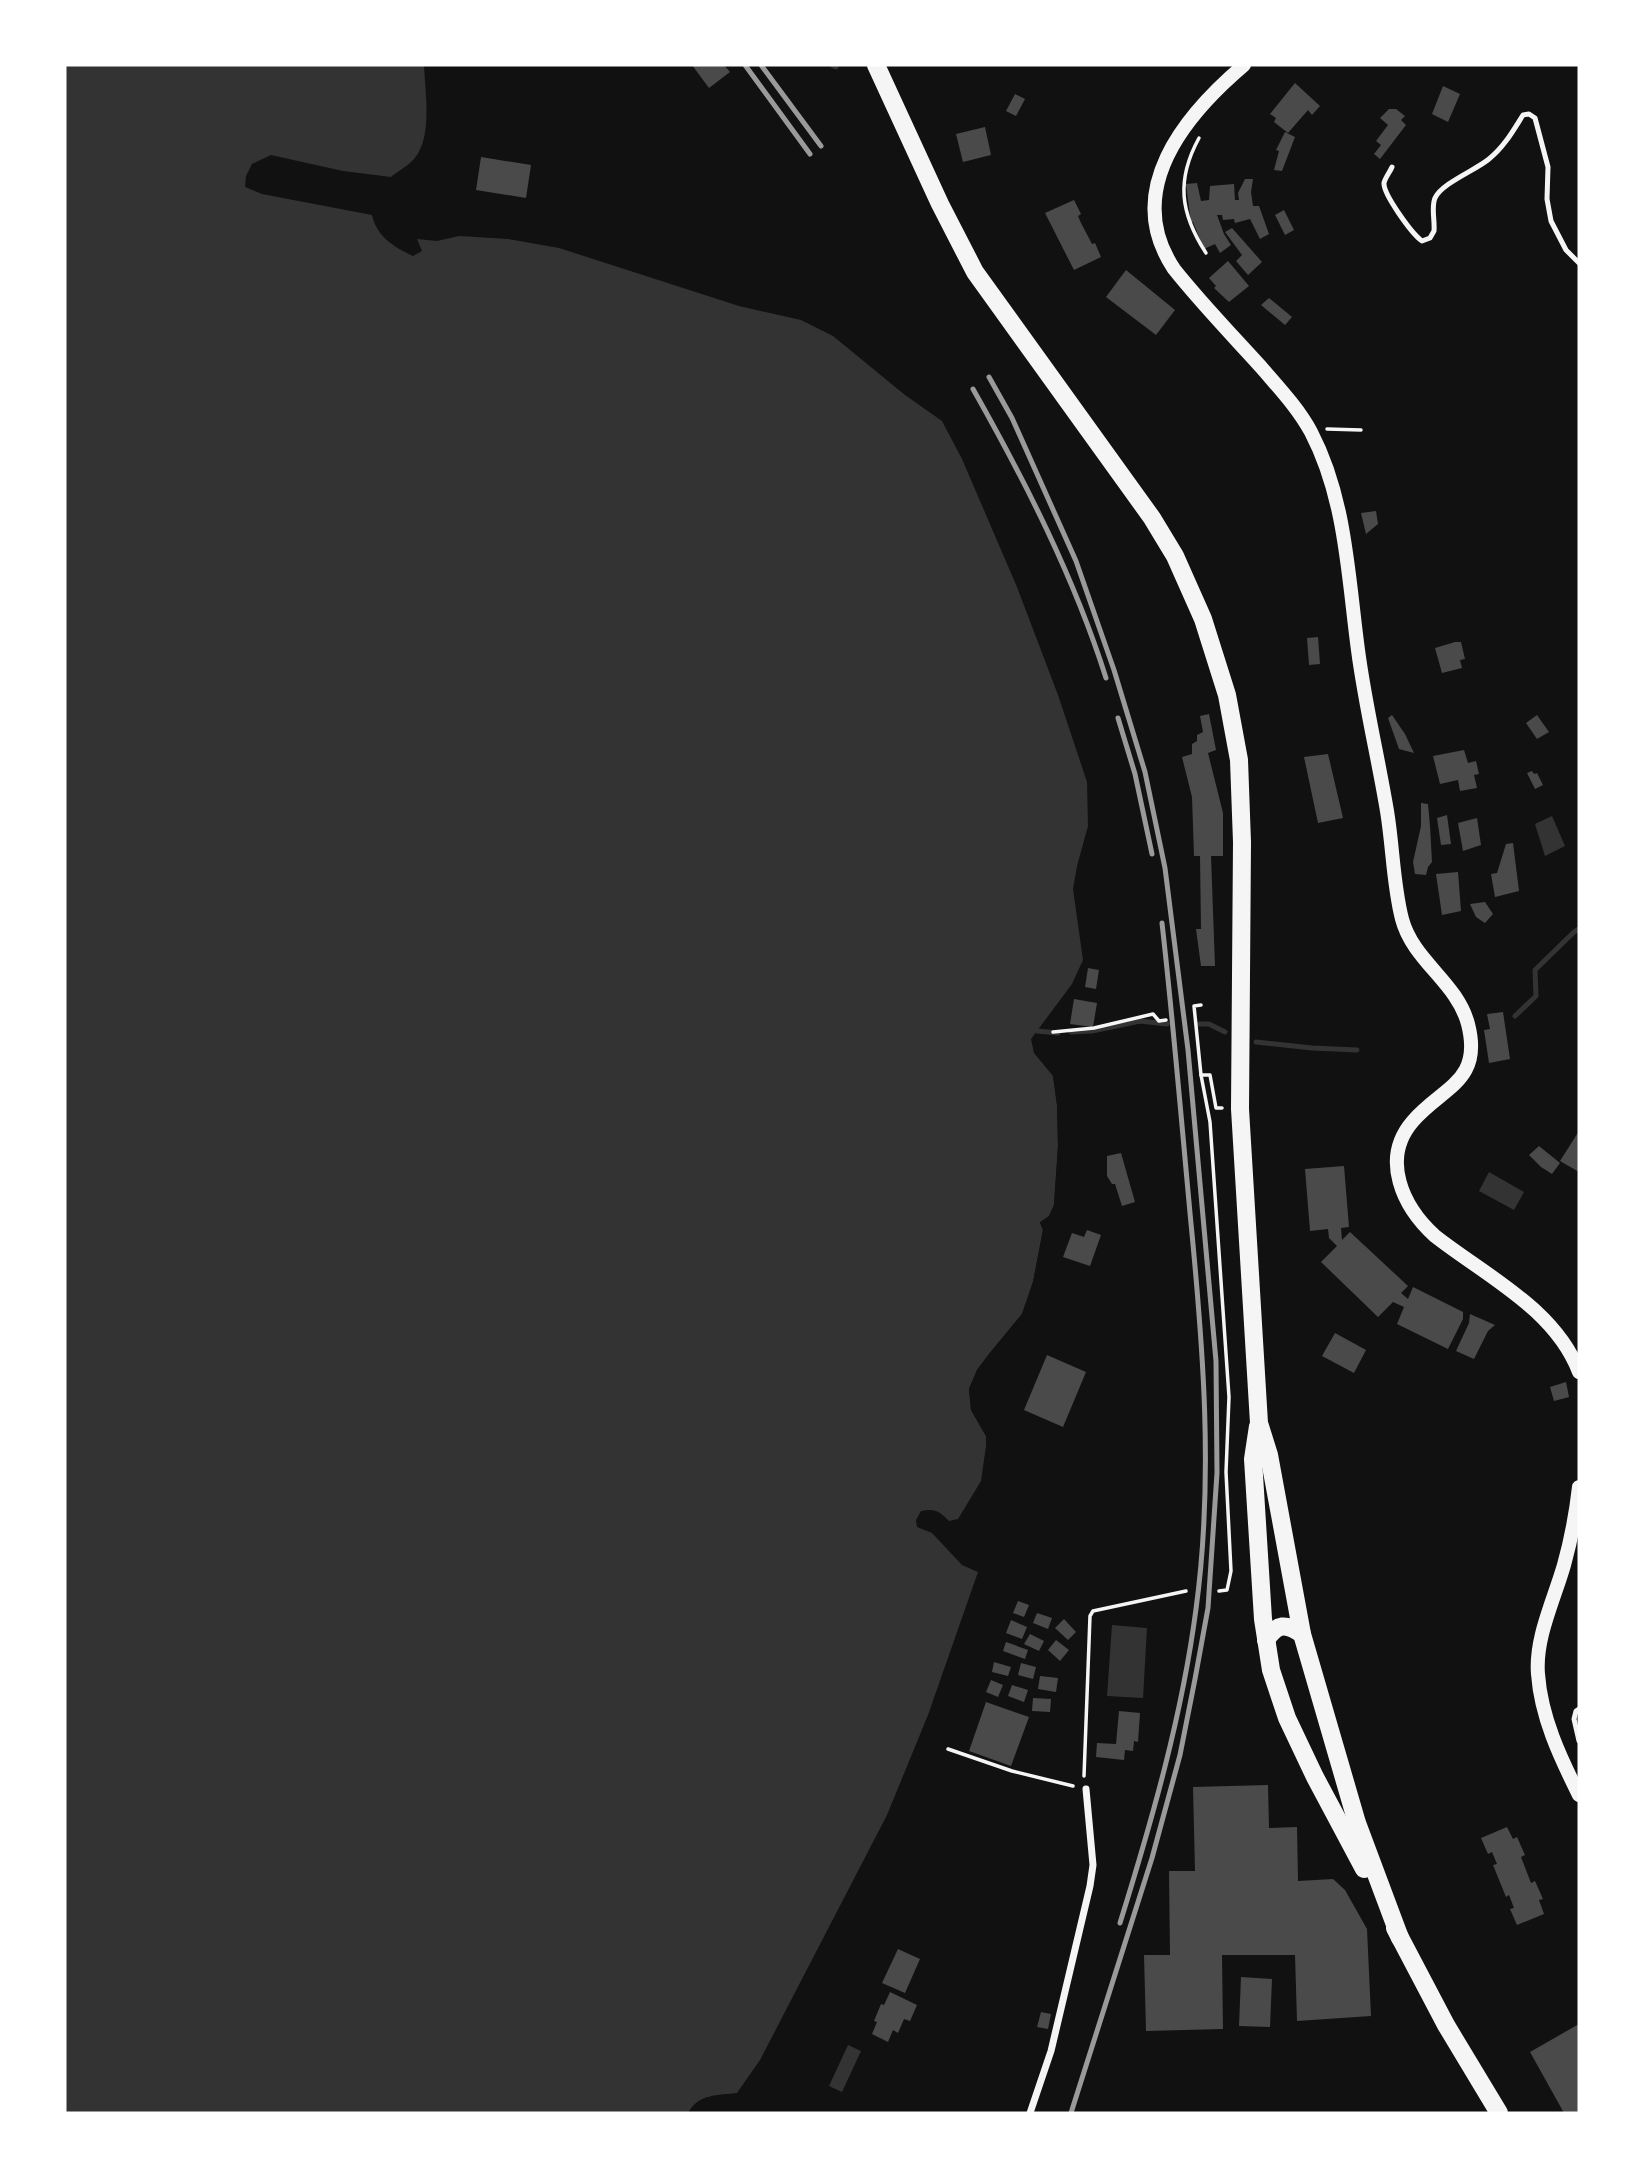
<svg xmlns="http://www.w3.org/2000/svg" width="1644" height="2178" viewBox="0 0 1644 2178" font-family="'Open Sans',sans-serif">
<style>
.water{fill:#333}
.pier{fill:#111}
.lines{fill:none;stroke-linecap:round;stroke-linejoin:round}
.stream{stroke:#333;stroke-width:5}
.building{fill:#4a4a4a}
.path{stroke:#f5f5f5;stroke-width:3.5}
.service{stroke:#f5f5f5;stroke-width:5}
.minor{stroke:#f5f5f5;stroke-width:7}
.secondary{stroke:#f5f5f5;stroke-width:14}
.primary{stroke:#f5f5f5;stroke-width:18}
.rail{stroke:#9a9a9a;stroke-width:5}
</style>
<rect width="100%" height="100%" fill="#111"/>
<g class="water">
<path d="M 65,65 L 424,65 C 425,92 433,137 414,159 C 408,166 398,171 391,177 L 343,171 L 271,155 L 252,164 L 246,176 L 245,187 L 262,194 L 372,215 C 377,237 394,247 413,256 L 422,251 L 417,239 L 437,241 L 459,236 L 508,239 L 559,248 L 739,306 L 801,320 L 833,336 L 905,395 L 942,421 L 962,459 L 1017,587 L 1058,695 L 1087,782 L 1088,826 L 1077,866 L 1073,889 L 1083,960 L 1072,984 L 1031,1039 L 1034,1053 L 1053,1076 L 1057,1105 L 1058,1146 L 1054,1205 L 1049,1216 L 1040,1223 L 1043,1230 L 1033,1282 L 1022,1314 L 989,1354 L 977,1370 L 969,1389 L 971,1410 L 986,1436 L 986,1446 L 981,1481 L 958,1519 L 949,1521 C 940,1511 934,1508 921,1511 L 916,1520 L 917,1527 L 932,1533 L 962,1565 L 978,1572 L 928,1715 L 887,1815 L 760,2060 L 737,2093 C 718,2095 698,2094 688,2113 L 65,2113 Z"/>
<path d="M 1552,816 L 1565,846 L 1545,856 L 1535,824 Z"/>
<path d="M 1489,1172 L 1524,1192 L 1514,1210 L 1479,1191 Z"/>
<path d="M 1112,1625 L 1147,1628 L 1143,1698 L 1107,1696 Z"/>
<path d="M 848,2045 L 861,2051 L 842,2092 L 829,2086 Z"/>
</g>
<path class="pier" d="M 1053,1076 L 1057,1080 L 1061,1105 L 1062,1146 L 1057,1206 L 1051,1218 L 1044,1224 L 1046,1231 L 1036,1282 L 1026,1315 L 991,1356 L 980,1372 L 973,1390 L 974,1409 L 989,1434 L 986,1436 L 971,1410 L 969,1389 L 977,1370 L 989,1354 L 1022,1314 L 1033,1282 L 1043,1230 L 1040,1222 L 1049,1216 L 1054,1205 L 1058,1146 L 1057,1105 Z"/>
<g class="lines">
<g class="stream">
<path d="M 832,65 L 836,67"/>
<path d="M 1515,1016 L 1536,996 L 1535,970 L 1574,932 L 1579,929"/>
<path d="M 1199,1024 L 1209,1024 L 1225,1032"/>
<path d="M 1037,1031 L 1058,1033"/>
<path d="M 1071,1032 L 1092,1031 L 1140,1021 L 1167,1024"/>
<path d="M 1256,1042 L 1312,1048 L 1357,1050"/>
</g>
</g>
<g class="building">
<path d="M 692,65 L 724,65 L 730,72 L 709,88 Z"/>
<path d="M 1295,83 L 1320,106 L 1312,115 L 1308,110 L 1288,133 L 1274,122 L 1276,118 L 1270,114 Z"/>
<path d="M 1443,86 L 1460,94 L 1448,122 L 1432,114 Z"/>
<path d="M 1015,94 L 1025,99 L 1016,116 L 1006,111 Z"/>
<path d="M 1389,109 L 1396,109 L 1405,116 L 1401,120 L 1406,125 L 1380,159 L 1374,154 L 1381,145 L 1376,141 L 1388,125 L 1380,118 Z"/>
<path d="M 985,127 L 991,155 L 963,162 L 956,134 Z"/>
<path d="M 1285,132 L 1295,137 L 1282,171 L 1274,170 L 1279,151 L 1276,150 Z"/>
<path d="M 481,157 L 531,165 L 526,198 L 476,190 Z"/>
<path d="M 1245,179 L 1253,179 L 1251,192 L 1253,206 L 1259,206 L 1269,234 L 1260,239 L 1250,219 L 1235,223 L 1234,219 L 1223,220 L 1222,215 L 1217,215 L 1224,234 L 1231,245 L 1220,253 L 1215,244 L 1204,249 L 1193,222 L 1191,223 L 1186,184 L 1197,183 L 1201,201 L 1209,200 L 1210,186 L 1234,184 L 1235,200 L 1239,200 L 1238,193 Z"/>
<path d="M 1074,200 L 1081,214 L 1078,216 L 1081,223 L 1092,244 L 1095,243 L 1101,257 L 1074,270 L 1045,213 Z"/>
<path d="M 1284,210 L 1294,230 L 1285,235 L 1275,215 Z"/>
<path d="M 1232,228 L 1262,262 L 1248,275 L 1236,261 L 1242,255 L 1225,232 Z"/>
<path d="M 1228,261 L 1249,286 L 1229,302 L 1214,288 L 1216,286 L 1209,278 Z"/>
<path d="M 1126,270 L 1175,310 L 1156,335 L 1106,297 Z"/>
<path d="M 1269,298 L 1292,317 L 1285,325 L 1261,305 Z"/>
<path d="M 1376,511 L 1378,524 L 1366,534 L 1361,513 Z"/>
<path d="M 1318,637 L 1320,664 L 1309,665 L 1307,638 Z"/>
<path d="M 1455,642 L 1461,642 L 1465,659 L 1460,660 L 1462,668 L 1442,673 L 1435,648 Z"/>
<path d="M 1209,714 L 1216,750 L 1208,753 L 1223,813 L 1223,856 L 1211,856 L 1215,966 L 1201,966 L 1196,929 L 1201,929 L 1200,856 L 1194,856 L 1192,797 L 1182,757 L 1192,754 L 1192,744 L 1197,741 L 1197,735 L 1203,732 L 1200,716 Z"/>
<path d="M 1392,715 L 1405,734 L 1414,753 L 1399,749 L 1388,718 Z"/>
<path d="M 1537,715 L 1549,732 L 1537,739 L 1526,723 Z"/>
<path d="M 1464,750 L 1468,763 L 1476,761 L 1479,774 L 1474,775 L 1477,788 L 1460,791 L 1458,780 L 1440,784 L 1433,756 Z"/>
<path d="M 1328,754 L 1343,818 L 1318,823 L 1304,757 Z"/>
<path d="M 1532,771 L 1534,774 L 1537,773 L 1543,785 L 1535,789 L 1527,773 Z"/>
<path d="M 1421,803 L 1428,804 L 1430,826 L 1432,862 L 1428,867 L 1426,875 L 1415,874 L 1413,862 L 1421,826 Z"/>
<path d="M 1447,815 L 1451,844 L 1441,845 L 1437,818 Z"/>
<path d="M 1477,818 L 1481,845 L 1463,851 L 1458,823 Z"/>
<path d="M 1513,843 L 1519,891 L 1495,897 L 1491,874 L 1497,873 L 1506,844 Z"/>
<path d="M 1458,872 L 1461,911 L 1442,915 L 1436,874 Z"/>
<path d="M 1485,902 L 1493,914 L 1485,923 L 1476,917 L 1470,904 Z"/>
<path d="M 1088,968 L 1099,970 L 1096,989 L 1085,987 Z"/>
<path d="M 1074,999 L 1097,1003 L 1093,1027 L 1070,1024 Z"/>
<path d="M 1503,1012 L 1510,1059 L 1489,1063 L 1484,1030 L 1490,1029 L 1487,1014 Z"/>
<path d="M 1579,1131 L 1579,1172 L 1560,1161 Z"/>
<path d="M 1539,1146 L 1560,1163 L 1552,1174 L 1541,1167 L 1529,1155 Z"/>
<path d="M 1121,1153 L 1135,1202 L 1122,1206 L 1115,1184 L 1112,1184 L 1107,1176 L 1107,1156 Z"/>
<path d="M 1344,1166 L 1349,1227 L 1341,1228 L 1342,1240 L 1350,1232 L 1408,1286 L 1401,1293 L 1408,1299 L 1413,1287 L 1463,1312 L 1463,1319 L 1448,1349 L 1397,1324 L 1404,1307 L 1393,1302 L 1378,1317 L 1321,1262 L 1337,1246 L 1329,1238 L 1328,1229 L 1310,1231 L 1305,1169 Z"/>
<path d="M 1087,1230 L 1101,1235 L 1090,1266 L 1063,1257 L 1072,1233 L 1084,1237 Z"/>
<path d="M 1470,1314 L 1495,1325 L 1488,1331 L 1474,1359 L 1456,1351 L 1469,1323 Z"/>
<path d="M 1335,1333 L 1366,1350 L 1354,1373 L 1322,1356 Z"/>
<path d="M 1047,1355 L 1086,1372 L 1063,1427 L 1024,1410 Z"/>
<path d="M 1566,1382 L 1569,1397 L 1554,1401 L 1550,1387 Z"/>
<path d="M 1018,1601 L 1029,1605 L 1024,1617 L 1013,1613 Z"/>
<path d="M 1037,1613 L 1052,1618 L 1048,1629 L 1033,1623 Z"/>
<path d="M 1064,1619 L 1076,1632 L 1068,1640 L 1055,1628 Z"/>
<path d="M 1011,1620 L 1027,1627 L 1022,1639 L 1006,1633 Z"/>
<path d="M 1030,1634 L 1044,1641 L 1039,1651 L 1024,1644 Z"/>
<path d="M 1056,1640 L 1069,1650 L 1060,1661 L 1048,1650 Z"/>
<path d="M 1006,1642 L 1028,1650 L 1025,1659 L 1003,1651 Z"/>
<path d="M 994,1662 L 1011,1667 L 1008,1676 L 992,1672 Z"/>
<path d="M 1021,1663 L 1036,1667 L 1033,1679 L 1018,1675 Z"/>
<path d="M 1040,1676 L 1058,1678 L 1056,1692 L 1038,1689 Z"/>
<path d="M 991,1680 L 1003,1685 L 998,1697 L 986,1692 Z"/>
<path d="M 1012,1685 L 1028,1690 L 1024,1702 L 1008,1696 Z"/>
<path d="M 1033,1698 L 1051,1699 L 1050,1712 L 1032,1711 Z"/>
<path d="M 986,1702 L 1029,1717 L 1011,1766 L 969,1751 Z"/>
<path d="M 1119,1711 L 1140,1713 L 1138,1742 L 1134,1741 L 1133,1751 L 1125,1750 L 1124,1760 L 1096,1757 L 1097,1743 L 1116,1744 Z"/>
<path d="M 1268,1785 L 1269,1828 L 1297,1827 L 1298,1881 L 1333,1879 L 1345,1890 L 1367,1929 L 1371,2016 L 1297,2021 L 1295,1955 L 1222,1955 L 1223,2029 L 1146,2031 L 1144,1955 L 1170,1955 L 1169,1871 L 1195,1871 L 1193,1787 Z"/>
<path d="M 1507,1827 L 1513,1839 L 1517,1837 L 1525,1855 L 1521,1857 L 1531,1883 L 1535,1881 L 1543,1899 L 1539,1900 L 1544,1914 L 1517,1925 L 1510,1909 L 1514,1908 L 1509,1895 L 1506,1897 L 1493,1865 L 1497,1864 L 1492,1852 L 1488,1854 L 1481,1838 Z"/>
<path d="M 898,1949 L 920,1959 L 905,1993 L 882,1983 Z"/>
<path d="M 1241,1977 L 1272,1979 L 1270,2027 L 1239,2026 Z"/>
<path d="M 890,1992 L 917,2005 L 910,2021 L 904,2019 L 898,2033 L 893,2030 L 888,2042 L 872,2034 L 877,2022 L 874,2021 L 881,2004 L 884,2005 Z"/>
<path d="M 1041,2012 L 1051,2014 L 1048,2029 L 1037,2027 Z"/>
<path d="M 1579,2024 L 1579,2113 L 1564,2113 L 1530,2052 Z"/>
</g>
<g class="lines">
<g class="path">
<path d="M 1199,138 C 1176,180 1180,213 1206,253"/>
<path d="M 1327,429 L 1361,430"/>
<path d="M 1201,1005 L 1194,1006 L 1201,1075"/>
<path d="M 1053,1032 L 1094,1028 L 1153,1014 L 1159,1021 L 1166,1020"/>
<path d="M 1219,1591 L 1227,1590 L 1231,1571 L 1226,1472 L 1229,1397 L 1210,1122 L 1201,1075 L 1210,1075 L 1216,1108 L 1222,1108"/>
<path d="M 948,1749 L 1012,1771 L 1073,1786"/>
<path d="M 1084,1776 L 1090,1616 L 1093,1611 L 1186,1591"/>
</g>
<g class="service">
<path d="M 1392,167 C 1390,172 1385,178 1384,183 C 1383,194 1412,234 1422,241 L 1430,238 L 1434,231 C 1435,220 1431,207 1435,198 C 1442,183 1476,170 1489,159 C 1504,147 1513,131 1523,115 L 1529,114 L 1535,118 L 1548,167 L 1547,199 L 1551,221 L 1566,250 L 1579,263"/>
<path d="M 1579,1709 L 1576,1711 L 1574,1719 L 1579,1741"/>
</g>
<path class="minor" d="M 1030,2113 L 1051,2051 L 1090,1886 L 1093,1865 L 1086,1789"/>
<g class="secondary">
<path d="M 1244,65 C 1184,116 1122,191 1174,269 C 1201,303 1232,335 1261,367 C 1279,388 1298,408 1311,432 C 1346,499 1348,576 1358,650 C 1365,704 1378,757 1387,811 C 1393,847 1393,884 1402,919 C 1413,961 1457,982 1468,1024 C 1483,1082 1442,1087 1413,1121 C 1380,1159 1403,1207 1435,1236 C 1486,1276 1555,1309 1579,1372"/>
<path d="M 1579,1487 C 1576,1513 1571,1540 1564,1565 C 1554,1600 1535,1638 1538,1674 C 1541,1717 1560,1757 1579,1795"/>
</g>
<g class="primary">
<path d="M 876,65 L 940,204 L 975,272 L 1152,518 L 1175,556 L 1203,619 L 1227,695 L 1239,760 L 1242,842 L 1240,1109 L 1259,1423 L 1269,1455 L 1302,1634 L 1357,1823 L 1400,1938"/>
<path d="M 1258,1426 L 1253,1459 L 1263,1619 L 1271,1670 L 1287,1718 L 1315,1777 L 1364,1869"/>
<path d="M 1266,1640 C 1277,1623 1286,1623 1302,1634"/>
<path d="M 1395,1928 L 1446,2025 L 1499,2113"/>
</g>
<g class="rail">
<path d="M 745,65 L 810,154"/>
<path d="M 761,65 L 821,146"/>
<path d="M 989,377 L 1012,418 L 1076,561 L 1114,670 L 1145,772 L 1165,868 L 1188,1050 L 1216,1361 L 1217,1473 L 1208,1608 L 1195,1679 L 1180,1755 L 1152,1858 L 1071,2113"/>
<path d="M 973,389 C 1025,481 1074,577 1106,678"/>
<path d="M 1118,718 L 1135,774 L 1152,854"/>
<path d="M 1120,1923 C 1152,1820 1182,1716 1196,1609 C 1214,1477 1203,1345 1190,1213 C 1181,1116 1173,1020 1162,923"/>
</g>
</g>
<rect width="1644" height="2178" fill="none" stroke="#ffffff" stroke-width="133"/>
</svg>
